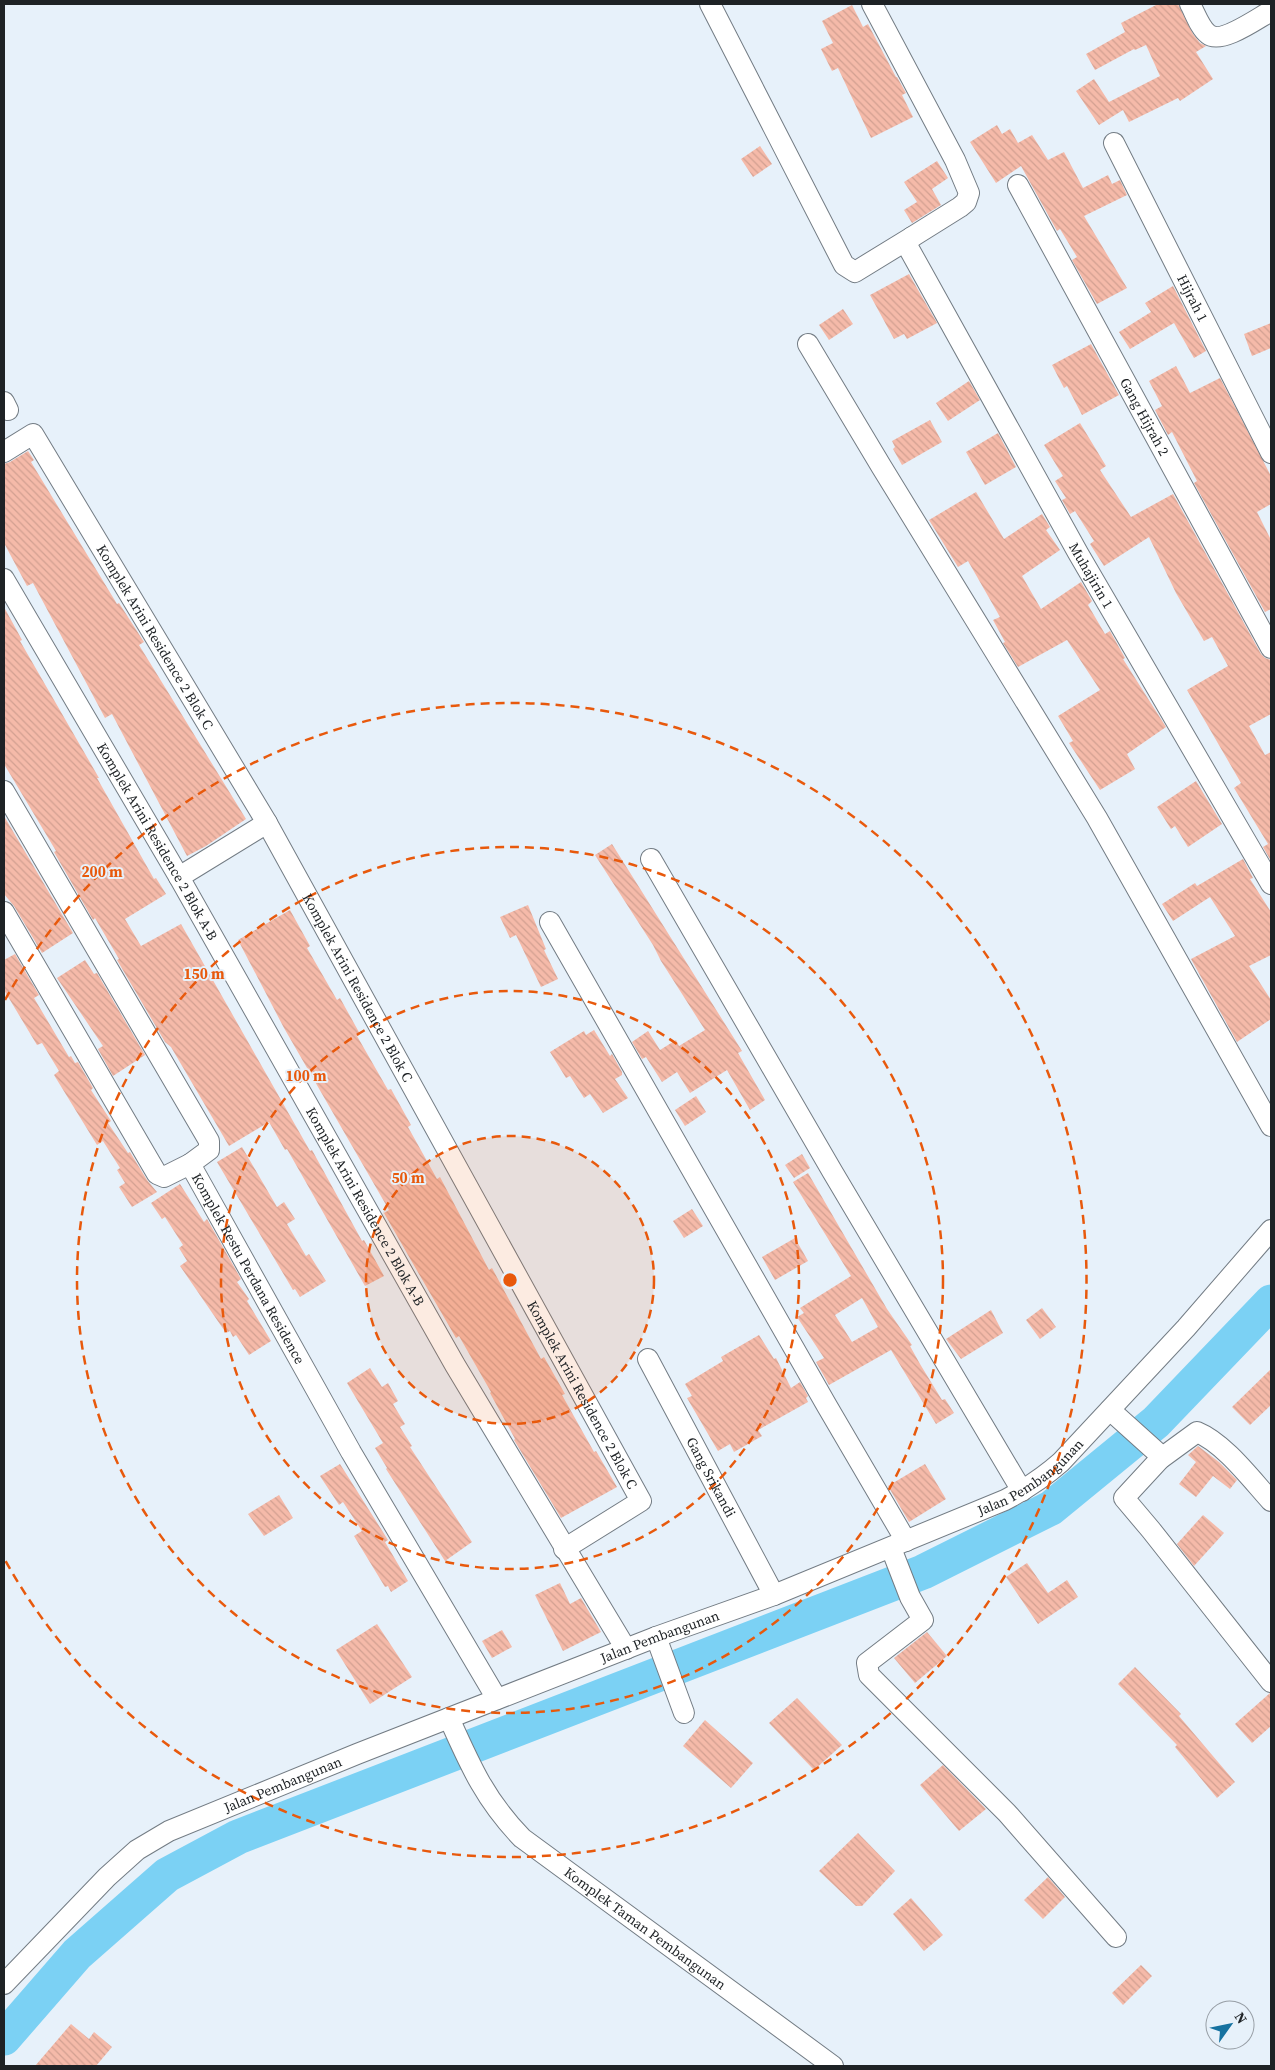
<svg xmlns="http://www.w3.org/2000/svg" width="1275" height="2070" viewBox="0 0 1275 2070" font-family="'Source Serif 4',serif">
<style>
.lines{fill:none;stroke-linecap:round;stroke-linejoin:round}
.river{stroke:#7bd1f4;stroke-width:35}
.building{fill:url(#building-back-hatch);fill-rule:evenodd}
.minor-casing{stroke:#737c84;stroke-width:22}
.minor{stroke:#fff;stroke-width:20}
.ring{fill:none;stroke:#e8590c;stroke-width:2.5;stroke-dasharray:9 6}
.labels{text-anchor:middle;stroke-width:4;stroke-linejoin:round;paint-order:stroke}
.street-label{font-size:14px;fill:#1e2225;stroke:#e7f1fa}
.centre{fill:#e8590c;stroke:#e7f1fa;stroke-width:2.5}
.ring-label{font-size:15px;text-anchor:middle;font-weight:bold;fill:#e8590c;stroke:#e7f1fa;stroke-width:4;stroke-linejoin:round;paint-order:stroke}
</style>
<defs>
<pattern id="building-back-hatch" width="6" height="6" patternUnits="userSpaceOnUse" patternTransform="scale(1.25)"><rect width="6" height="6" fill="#f5baa9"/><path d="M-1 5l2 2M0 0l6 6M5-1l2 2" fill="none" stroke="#d2a091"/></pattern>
</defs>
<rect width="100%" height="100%" fill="#e7f1fa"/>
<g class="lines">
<path class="river" d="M 4,2038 L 77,1954 L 167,1875 L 238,1837 L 923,1572 L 1051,1508 L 1156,1422 L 1271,1302"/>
</g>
<g class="building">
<path d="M 1158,4 L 1178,4 L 1193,34 L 1200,43 L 1206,46 L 1196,52 L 1213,79 L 1180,101 L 1178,98 L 1129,122 L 1123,110 L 1099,125 L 1076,91 L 1094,79 L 1109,102 L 1160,76 L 1146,45 L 1135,50 L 1134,49 L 1095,70 L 1086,54 L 1125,32 L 1121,23 Z"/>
<path d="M 852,5 L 863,27 L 868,24 L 896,77 L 897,77 L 906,93 L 902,95 L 913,117 L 871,138 L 838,68 L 832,71 L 821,49 L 833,43 L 822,21 Z"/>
<path d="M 997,125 L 1002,134 L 1010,129 L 1018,143 L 1032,135 L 1048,160 L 1064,152 L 1083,188 L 1108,175 L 1112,184 L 1120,180 L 1127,195 L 1084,216 L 1127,288 L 1097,304 L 1072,260 L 1077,257 L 1060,229 L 1057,231 L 1021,166 L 996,183 L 970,142 Z"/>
<path d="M 760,146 L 772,164 L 753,177 L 741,159 Z"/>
<path d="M 937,161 L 948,178 L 932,189 L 941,205 L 912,223 L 904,210 L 917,202 L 904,182 Z"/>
<path d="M 909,274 L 937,323 L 907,339 L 904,334 L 894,339 L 870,295 Z"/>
<path d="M 1173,286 L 1206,351 L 1194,358 L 1174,323 L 1130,349 L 1119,332 L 1151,312 L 1145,303 Z"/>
<path d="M 843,309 L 853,324 L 829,340 L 819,325 Z"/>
<path d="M 1271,323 L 1271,348 L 1252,356 L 1244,334 Z"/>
<path d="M 1091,344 L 1119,395 L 1082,415 L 1067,386 L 1064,388 L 1052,365 Z"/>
<path d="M 1176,366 L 1190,393 L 1220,378 L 1271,476 L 1271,504 L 1257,512 L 1271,540 L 1271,609 L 1265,612 L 1194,483 L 1197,481 L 1172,432 L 1168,435 L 1155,410 L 1162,406 L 1149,381 Z"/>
<path d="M 969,381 L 980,400 L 948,421 L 936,403 Z"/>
<path d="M 930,420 L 942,442 L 902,465 L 893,449 L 895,447 L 892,441 Z"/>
<path d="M 1080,423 L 1106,466 L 1100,470 L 1131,517 L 1173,494 L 1261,654 L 1265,658 L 1271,660 L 1271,714 L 1249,726 L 1265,755 L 1271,752 L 1271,861 L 1263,847 L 1268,844 L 1234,788 L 1241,783 L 1187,690 L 1228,666 L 1212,637 L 1204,641 L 1176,593 L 1149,537 L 1104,566 L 1090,544 L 1094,541 L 1075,511 L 1070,514 L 1062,500 L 1066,498 L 1055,481 L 1063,476 L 1044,445 Z"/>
<path d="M 998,433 L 1016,467 L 985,485 L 966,452 Z"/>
<path d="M 28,451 L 34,460 L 31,462 L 117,604 L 119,603 L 144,642 L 139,645 L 246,819 L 206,846 L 187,856 L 112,714 L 105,718 L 33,583 L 27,586 L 4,543 L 4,464 L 10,462 Z"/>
<path d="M 976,492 L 1004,539 L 1042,514 L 1050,527 L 1046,530 L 1060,550 L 1022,576 L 1041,609 L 1081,582 L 1092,601 L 1088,605 L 1105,634 L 1110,631 L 1125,658 L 1123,659 L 1166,727 L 1127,754 L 1135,769 L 1100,790 L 1069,743 L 1073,741 L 1058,716 L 1100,690 L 1067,640 L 1018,667 L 1003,643 L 1005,642 L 993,620 L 1000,617 L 968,561 L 958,567 L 929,520 Z"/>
<path d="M 4,607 L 22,640 L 20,641 L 99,778 L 97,778 L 154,879 L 156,878 L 166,894 L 125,919 L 141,946 L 181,924 L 310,1151 L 312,1150 L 362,1241 L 364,1240 L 384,1276 L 365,1286 L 287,1149 L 285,1150 L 269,1122 L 229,1146 L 171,1047 L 165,1042 L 117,960 L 119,959 L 95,918 L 93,920 L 54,852 L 56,851 L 4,764 Z"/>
<path d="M 1196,781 L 1222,824 L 1188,847 L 1175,826 L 1171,829 L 1157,807 Z"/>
<path d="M 4,816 L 73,933 L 42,953 L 14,906 L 4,894 Z"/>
<path d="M 612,844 L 742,1051 L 738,1053 L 765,1100 L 750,1110 L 727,1070 L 690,1093 L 677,1072 L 662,1082 L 646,1057 L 642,1059 L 632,1042 L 648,1031 L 660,1050 L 676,1040 L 679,1046 L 705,1030 L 661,961 L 653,945 L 595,855 Z"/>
<path d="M 1243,859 L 1253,878 L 1250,879 L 1271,912 L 1271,955 L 1249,966 L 1271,1000 L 1271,1019 L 1237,1042 L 1191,959 L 1235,936 L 1210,897 L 1173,921 L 1162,904 L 1195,883 L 1197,886 Z"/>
<path d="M 528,905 L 546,949 L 544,950 L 558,979 L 541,987 L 516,935 L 510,938 L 500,917 Z"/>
<path d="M 290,910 L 310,946 L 307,948 L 337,1000 L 340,998 L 360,1034 L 357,1036 L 388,1090 L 391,1089 L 411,1125 L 408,1127 L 437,1179 L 440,1177 L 489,1270 L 492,1268 L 541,1359 L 544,1357 L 565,1394 L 562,1395 L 594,1452 L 596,1451 L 617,1487 L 561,1518 L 514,1440 L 515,1439 L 490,1393 L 491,1392 L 459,1336 L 456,1338 L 408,1255 L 384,1213 L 389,1210 L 284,1028 L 238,940 Z"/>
<path d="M 15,954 L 39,995 L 34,998 L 69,1057 L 71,1056 L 75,1063 L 78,1062 L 93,1088 L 91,1090 L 111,1121 L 108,1123 L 128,1153 L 130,1152 L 147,1180 L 157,1192 L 132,1207 L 119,1187 L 125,1183 L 117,1170 L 120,1168 L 103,1141 L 97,1145 L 54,1075 L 59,1071 L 42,1043 L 37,1045 L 4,990 L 4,960 Z"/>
<path d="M 85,960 L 94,974 L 97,973 L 145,1055 L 113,1076 L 98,1049 L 103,1046 L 57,978 Z"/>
<path d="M 594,1030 L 610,1056 L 612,1054 L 622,1072 L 622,1075 L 615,1079 L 628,1098 L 603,1113 L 590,1094 L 584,1098 L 570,1076 L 566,1078 L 550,1052 L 584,1031 L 586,1035 Z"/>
<path d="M 696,1096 L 706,1112 L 685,1126 L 675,1110 Z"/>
<path d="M 242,1147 L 277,1207 L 284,1202 L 295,1219 L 287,1224 L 306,1256 L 309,1254 L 326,1281 L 300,1297 L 295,1289 L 293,1290 L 217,1162 Z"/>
<path d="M 802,1154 L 810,1168 L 794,1178 L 785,1165 Z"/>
<path d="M 808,1173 L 887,1309 L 912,1345 L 910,1346 L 920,1364 L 942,1400 L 945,1399 L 954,1413 L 936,1424 L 891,1350 L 829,1385 L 816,1362 L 824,1358 L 797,1317 L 804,1313 L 800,1308 L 851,1276 L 793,1182 ZM 862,1298 L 878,1327 L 852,1342 L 835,1315 Z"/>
<path d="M 180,1184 L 204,1222 L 207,1219 L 241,1279 L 237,1282 L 249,1299 L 247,1301 L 271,1341 L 249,1355 L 236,1335 L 233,1337 L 230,1331 L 226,1333 L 180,1266 L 187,1261 L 179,1248 L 183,1245 L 165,1217 L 162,1219 L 151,1203 Z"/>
<path d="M 692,1209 L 703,1226 L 684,1238 L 673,1221 Z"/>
<path d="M 795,1238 L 808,1261 L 775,1280 L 762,1257 Z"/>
<path d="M 1042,1308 L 1056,1327 L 1040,1339 L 1026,1320 Z"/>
<path d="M 991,1310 L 1003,1333 L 961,1359 L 946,1339 Z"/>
<path d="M 759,1335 L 774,1359 L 776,1358 L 791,1388 L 800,1382 L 808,1396 L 806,1398 L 808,1402 L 758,1430 L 762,1436 L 734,1452 L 730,1444 L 718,1451 L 687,1398 L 692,1396 L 685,1384 L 723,1361 L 721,1357 Z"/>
<path d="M 370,1368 L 382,1387 L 388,1383 L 398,1401 L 393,1404 L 405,1424 L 400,1427 L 412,1446 L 410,1447 L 472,1542 L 445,1561 L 386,1469 L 387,1468 L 375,1448 L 383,1443 L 347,1383 Z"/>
<path d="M 1271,1369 L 1271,1405 L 1250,1425 L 1232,1407 Z"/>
<path d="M 1198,1446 L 1219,1462 L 1237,1480 L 1230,1489 L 1213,1476 L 1196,1497 L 1179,1484 L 1196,1462 L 1188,1455 Z"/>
<path d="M 340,1464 L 388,1540 L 385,1542 L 408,1581 L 391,1592 L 388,1586 L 385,1587 L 354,1536 L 362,1531 L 343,1502 L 339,1505 L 320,1476 Z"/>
<path d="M 925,1464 L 946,1499 L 909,1522 L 888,1486 Z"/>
<path d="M 279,1495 L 293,1518 L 264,1536 L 248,1514 Z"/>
<path d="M 1203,1515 L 1224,1533 L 1194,1566 L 1177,1544 Z"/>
<path d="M 1027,1563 L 1048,1593 L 1067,1580 L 1078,1597 L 1038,1624 L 1006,1577 Z"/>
<path d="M 560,1583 L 570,1604 L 581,1598 L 601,1632 L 563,1651 L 535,1595 Z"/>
<path d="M 377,1624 L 412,1677 L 370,1704 L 336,1650 Z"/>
<path d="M 502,1630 L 512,1647 L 492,1658 L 482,1641 Z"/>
<path d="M 927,1632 L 947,1656 L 915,1683 L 894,1658 Z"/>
<path d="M 1135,1667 L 1181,1714 L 1179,1716 L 1235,1782 L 1217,1798 L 1175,1747 L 1177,1745 L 1118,1684 Z"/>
<path d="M 1270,1693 L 1271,1726 L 1252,1743 L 1235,1724 Z"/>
<path d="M 797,1698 L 842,1745 L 814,1770 L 769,1723 Z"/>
<path d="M 705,1720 L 753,1763 L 731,1788 L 683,1746 Z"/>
<path d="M 943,1765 L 986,1809 L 959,1831 L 920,1785 Z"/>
<path d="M 858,1833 L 895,1871 L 862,1906 L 856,1906 L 819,1871 Z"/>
<path d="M 1048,1877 L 1065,1897 L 1043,1919 L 1024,1900 Z"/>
<path d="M 911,1898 L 943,1935 L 924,1951 L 893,1914 Z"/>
<path d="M 1141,1965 L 1152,1976 L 1123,2005 L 1112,1993 Z"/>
<path d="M 71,2024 L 89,2039 L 94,2032 L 112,2047 L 96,2066 L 35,2066 Z"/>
</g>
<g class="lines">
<g class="minor-casing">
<g id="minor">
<path d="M 710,4 L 844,265 L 855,272 L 912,237"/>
<path id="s1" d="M 872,4 L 955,160 L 969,193 L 966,202 L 960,207 L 912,237 L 908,242 L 908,247 L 1078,553 L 1271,884"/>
<path d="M 1190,4 C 1195,13 1200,28 1208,34 C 1221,45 1258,18 1271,11"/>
<path id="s2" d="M 1114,143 L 1271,453"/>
<path id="s3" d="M 1018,185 L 1271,648"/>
<path d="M 808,344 L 881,466 L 1097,818 L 1271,1126"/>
<path d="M 4,402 L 8,410"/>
<path id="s4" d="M 4,452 L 33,434 L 267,823 L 641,1501 L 564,1549"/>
<path id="s5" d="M 4,579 L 179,877 L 455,1365 L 626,1649"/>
<path id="s6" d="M 4,791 L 209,1141 L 209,1150 L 190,1164 L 351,1452 L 497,1699"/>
<path d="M 651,859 L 832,1171 L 1022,1491"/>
<path d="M 179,877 L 267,823"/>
<path d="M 4,912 L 157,1174 L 164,1177 L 190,1164"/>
<path d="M 550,922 L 827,1406 L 906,1541"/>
<path id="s7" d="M 648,1359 L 774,1595"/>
<path d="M 1110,1410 L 1160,1455 L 1160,1459"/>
<path d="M 1271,1501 C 1251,1479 1224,1443 1197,1432 L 1160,1459 L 1124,1498 L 1151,1530 L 1271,1682"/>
<path d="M 891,1548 L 910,1597 L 923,1620 L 867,1663 L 869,1675 L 1007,1813 L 1116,1937"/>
<path d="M 656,1637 L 684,1713"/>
<path id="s8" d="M 449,1718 C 470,1765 485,1800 522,1838 L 833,2066"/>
<path id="s9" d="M 4,1984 L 107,1877 L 137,1850 L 169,1831 L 357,1754 L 656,1637 L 774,1595 L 1005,1500 C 1026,1489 1044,1477 1061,1462 L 1186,1328 L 1271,1230"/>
</g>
</g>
<use href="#minor" class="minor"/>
</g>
<circle cx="510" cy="1280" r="144" fill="#e8590c" fill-opacity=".12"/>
<g class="ring">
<circle cx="510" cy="1280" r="144"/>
<circle cx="510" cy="1280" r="289"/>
<circle cx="510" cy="1280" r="433"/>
<path d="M5 1000A577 577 0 1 1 5 1560"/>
</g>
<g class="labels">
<g class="street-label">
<text dy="5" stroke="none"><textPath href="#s2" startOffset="174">Hijrah 1</textPath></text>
<text dy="5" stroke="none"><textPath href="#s3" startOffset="264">Gang Hijrah 2</textPath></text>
<text dy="5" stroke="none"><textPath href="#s1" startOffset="674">Muhajirin 1</textPath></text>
<text dy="5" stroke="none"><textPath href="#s4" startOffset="271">Komplek Arini Residence 2 Blok C</textPath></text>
<text dy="5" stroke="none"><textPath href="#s5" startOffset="304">Komplek Arini Residence 2 Blok A-B</textPath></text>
<text dy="5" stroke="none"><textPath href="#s4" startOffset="676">Komplek Arini Residence 2 Blok C</textPath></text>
<text dy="5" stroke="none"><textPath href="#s5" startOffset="724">Komplek Arini Residence 2 Blok A-B</textPath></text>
<text dy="5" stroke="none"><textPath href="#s6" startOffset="558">Komplek Restu Perdana Residence</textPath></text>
<text dy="5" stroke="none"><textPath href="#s4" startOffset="1141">Komplek Arini Residence 2 Blok C</textPath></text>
<text dy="5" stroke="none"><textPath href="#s9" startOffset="1159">Jalan Pembangunan</textPath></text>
<text dy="5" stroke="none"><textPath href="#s7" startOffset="134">Gang Srikandi</textPath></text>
<text dy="5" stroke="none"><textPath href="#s9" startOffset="754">Jalan Pembangunan</textPath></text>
<text dy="5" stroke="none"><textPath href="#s9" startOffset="349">Jalan Pembangunan</textPath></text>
<text dy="5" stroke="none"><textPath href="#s8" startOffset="294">Komplek Taman Pembangunan</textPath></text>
</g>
</g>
<circle cx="510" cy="1280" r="8" class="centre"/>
<g class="ring-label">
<text x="102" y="877">200 m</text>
<text x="204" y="979">150 m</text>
<text x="306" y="1081">100 m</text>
<text x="408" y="1183">50 m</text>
</g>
<rect width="1275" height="2070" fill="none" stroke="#1e2225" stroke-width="10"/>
<g transform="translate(1230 2025) rotate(57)"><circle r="24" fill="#e7f1fa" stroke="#979ea5"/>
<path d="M0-4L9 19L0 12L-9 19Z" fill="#1672a0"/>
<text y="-8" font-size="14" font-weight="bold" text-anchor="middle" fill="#1e2225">N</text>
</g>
</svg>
